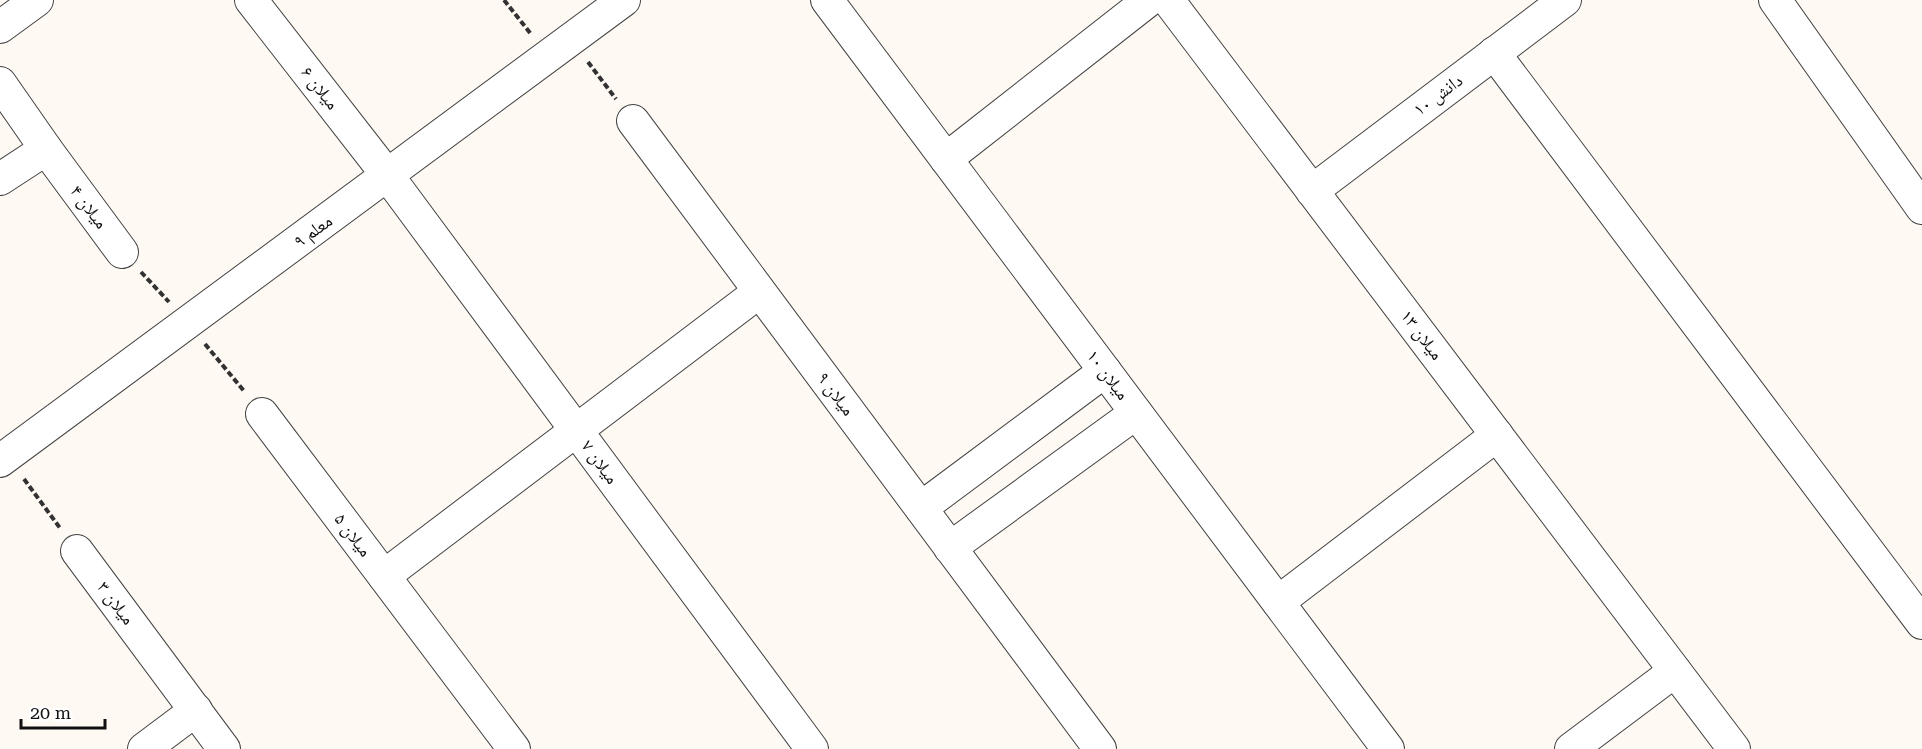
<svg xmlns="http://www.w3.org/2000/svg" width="1922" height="749" viewBox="0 0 1922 749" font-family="'Roboto Serif','Noto Naskh Arabic',serif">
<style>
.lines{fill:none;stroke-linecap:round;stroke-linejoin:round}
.street-casing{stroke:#434343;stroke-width:34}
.path{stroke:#323232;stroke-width:4;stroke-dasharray:6 3;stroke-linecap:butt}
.street{stroke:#fff;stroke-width:32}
.labels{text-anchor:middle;stroke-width:6;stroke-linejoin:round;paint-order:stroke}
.street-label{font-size:18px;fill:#101010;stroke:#fff}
</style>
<rect width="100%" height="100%" fill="#fff9f3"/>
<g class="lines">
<g class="street-casing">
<g id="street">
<path d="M 251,0 L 388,176 L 812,749"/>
<path d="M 827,0 L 1388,749"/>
<path d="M 1168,0 L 1734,749"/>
<path d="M 1775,0 L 1922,208"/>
<path d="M 0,27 L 37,0"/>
<path d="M 1494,53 L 1922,623"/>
<path d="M 0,83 L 46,149 L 122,252"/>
<path d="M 633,121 L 1100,749"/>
<path d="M 946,159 L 1149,0"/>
<path d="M 0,179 L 46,149"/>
<path d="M 1312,191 L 1565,0"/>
<path d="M 262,414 L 514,749"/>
<path d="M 0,461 L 624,0"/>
<path d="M 921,508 L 1105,371"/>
<path d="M 950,548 L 1136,413"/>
<path d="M 77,551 L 224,749"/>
<path d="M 384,576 L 759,292"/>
<path d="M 1278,602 L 1497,435"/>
<path d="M 144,749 L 196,710"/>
<path d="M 1571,749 L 1675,671"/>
</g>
</g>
<g class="path">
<path d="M 504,0 L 531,34"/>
<path d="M 588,62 L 616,99"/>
<path d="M 141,272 L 169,302"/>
<path d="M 205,344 L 244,391"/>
<path d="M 24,479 L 60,528"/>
</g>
<use href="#street" class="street"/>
</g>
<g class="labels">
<g class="street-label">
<text transform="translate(320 88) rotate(52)" y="6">میلان ۶</text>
<text transform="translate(1438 95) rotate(-37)" y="6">دانش ۱۰</text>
<text transform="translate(89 207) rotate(53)" y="6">میلان ۴</text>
<text transform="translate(313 231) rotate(-36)" y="6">معلم ۹</text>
<text transform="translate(1422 335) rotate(53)" y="6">میلان ۱۳</text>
<text transform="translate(1108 375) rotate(53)" y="6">میلان ۱۰</text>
<text transform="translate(836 394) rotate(53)" y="6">میلان ۹</text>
<text transform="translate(600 462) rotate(54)" y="6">میلان ۷</text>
<text transform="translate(353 535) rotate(53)" y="6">میلان ۵</text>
<text transform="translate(116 603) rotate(53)" y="6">میلان ۳</text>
</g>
</g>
<path d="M21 719v9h84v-9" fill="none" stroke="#101010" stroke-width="3"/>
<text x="30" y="719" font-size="18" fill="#101010" stroke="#ffffff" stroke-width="4.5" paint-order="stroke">20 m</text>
</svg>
